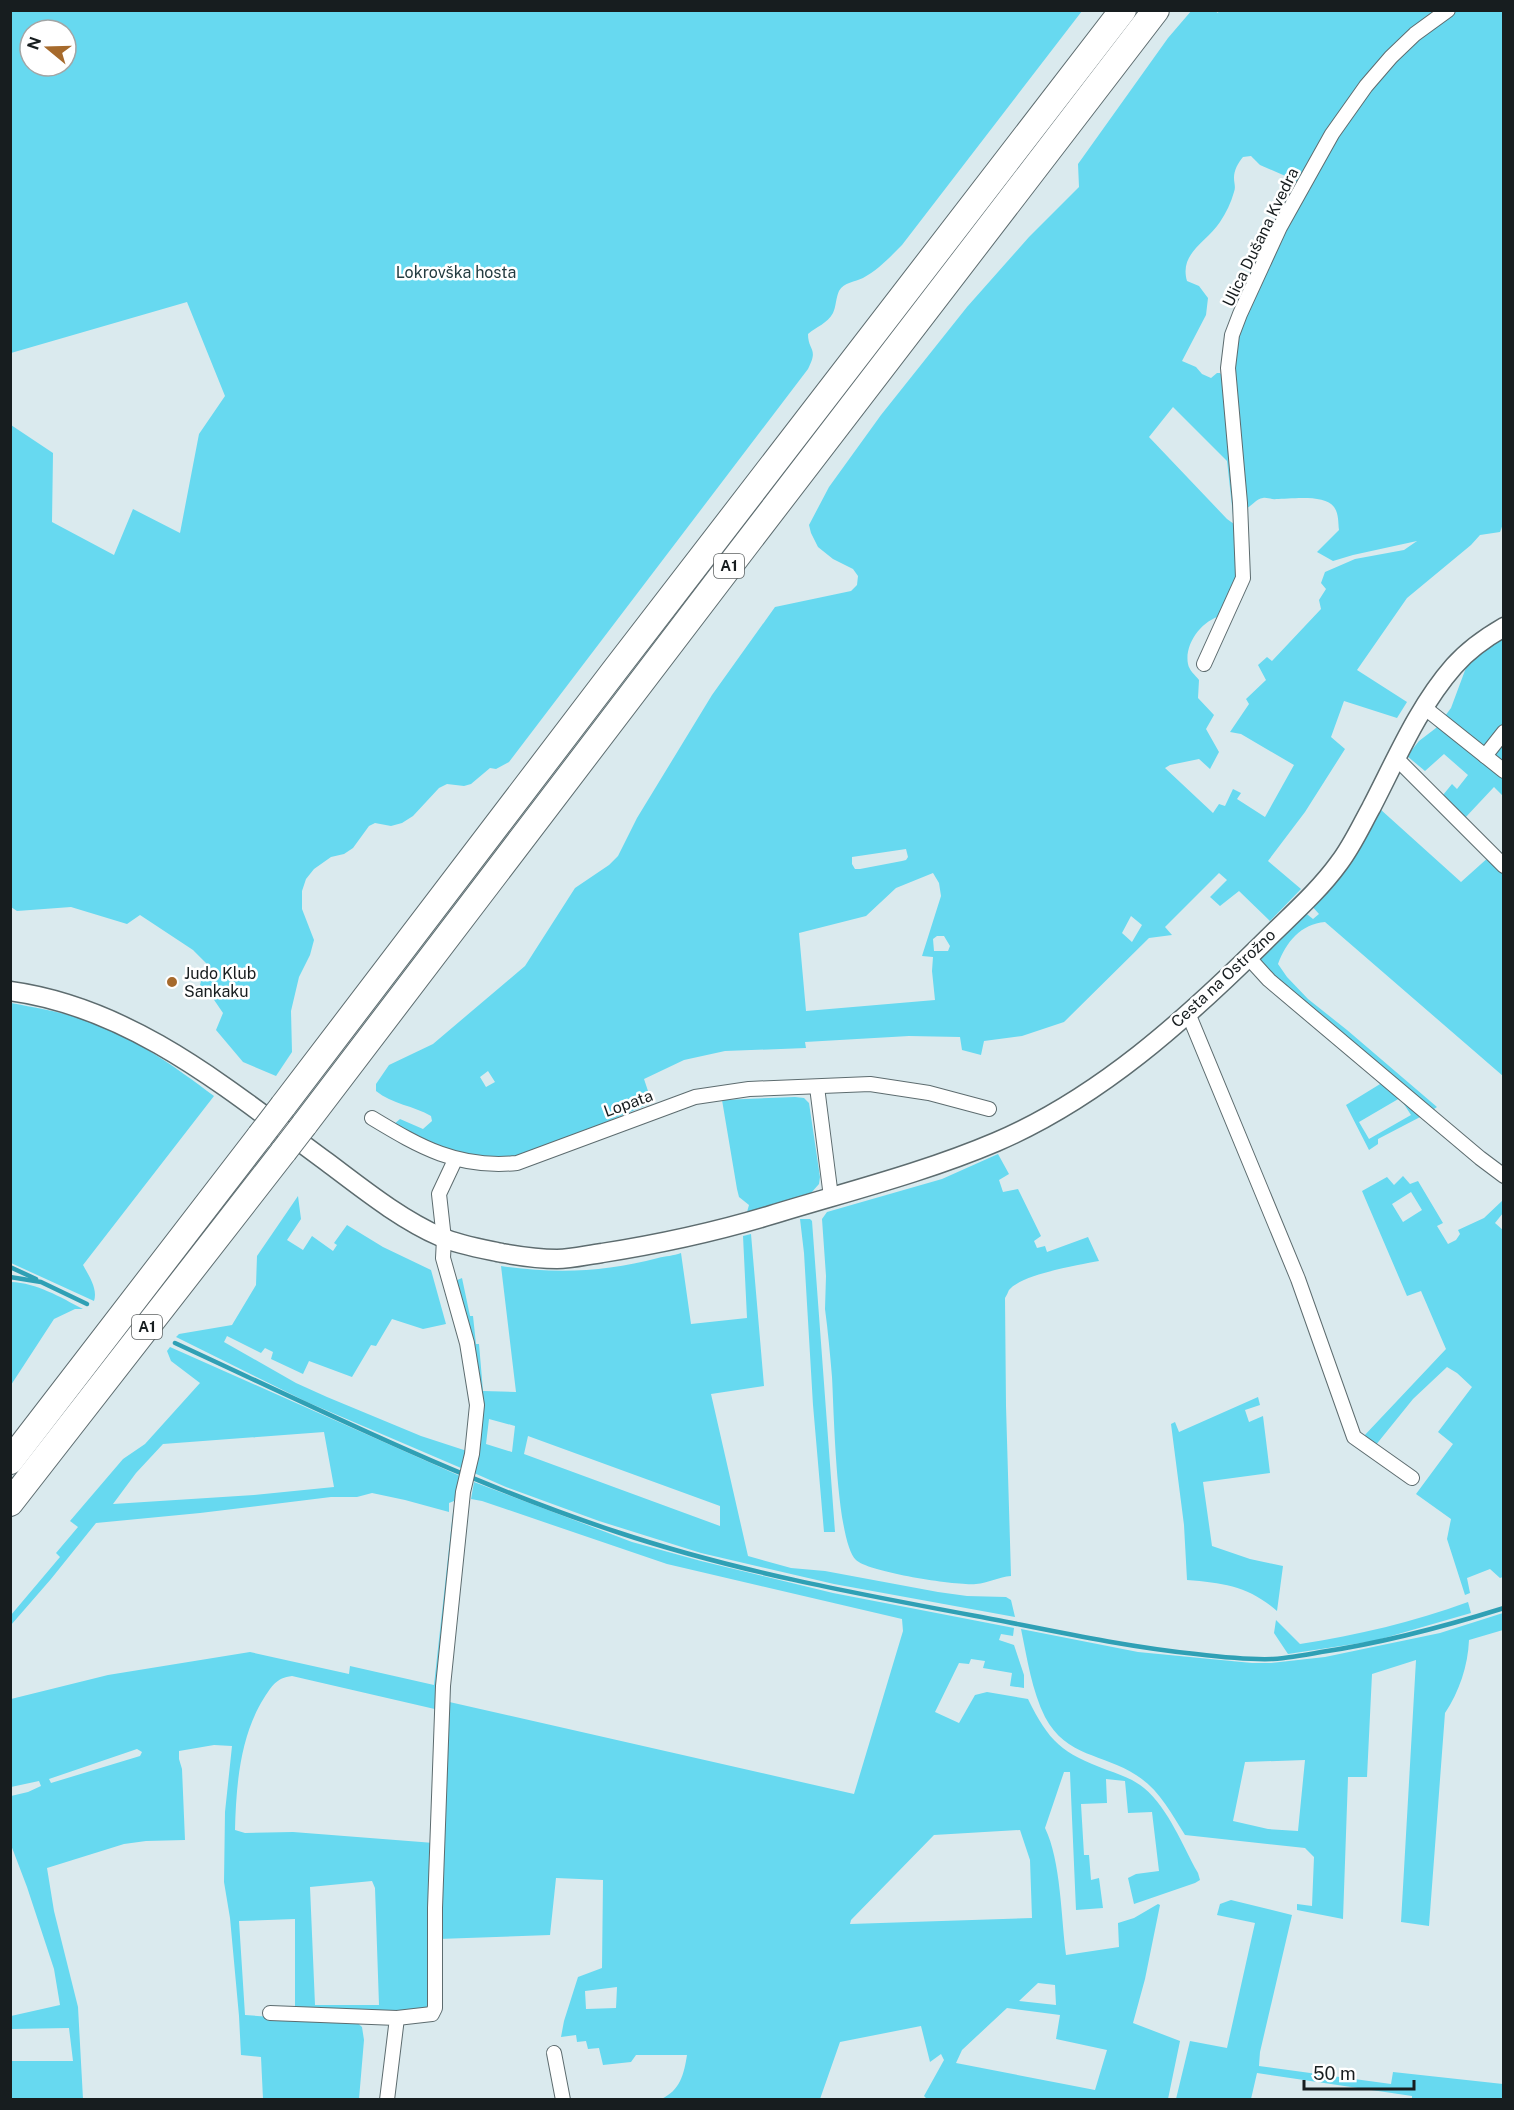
<svg xmlns="http://www.w3.org/2000/svg" width="1514" height="2110" viewBox="0 0 1514 2110" font-family="'Public Sans',sans-serif">
<style>
.green{fill:#67d9f0;fill-rule:evenodd}
.lines{fill:none;stroke-linecap:round;stroke-linejoin:round}
.stream{stroke:#2fa0b5;stroke-width:4.5}
.minor-casing{stroke:#5d6c6f;stroke-width:16}
.tertiary-casing{stroke:#5d6c6f;stroke-width:21}
.motorway-casing{stroke:#5d6c6f;stroke-width:28}
.minor{stroke:#fff;stroke-width:14}
.tertiary{stroke:#fff;stroke-width:18}
.motorway{stroke:#fff;stroke-width:26}
.motorway-bridge-casing{stroke:#5d6c6f;stroke-width:28;stroke-linecap:butt}
.motorway-bridge{stroke:#fff;stroke-width:26}
.poi-dot{fill:#a66a2c;stroke:#fff;stroke-width:2}
.labels{text-anchor:middle;stroke-width:5;stroke-linejoin:round;paint-order:stroke}
.shield{fill:#fff;stroke:#5d6162;stroke-width:1.5}
.shield-label{font-size:15px;font-weight:bold;fill:#171d1f}
.street-label{font-size:16px;fill:#171d1f;stroke:#fff}
.park-label{font-size:16px;fill:#243c41;stroke:#fff}
.poi-label{font-size:16px;fill:#171d1f;stroke:#fff;text-anchor:start}
</style>
<rect width="100%" height="100%" fill="#daeaee"/>
<g class="green">
<path d="M 11,10 L 1082,11 L 902,245 C 890,257 878,270 863,278 C 855,282 844,282 839,291 C 836,297 836,307 833,313 C 827,324 817,326 808,334 C 808,351 819,348 808,369 L 509,762 L 496,769 L 490,768 L 471,784 L 464,786 L 447,784 L 439,788 L 413,816 L 402,823 L 391,826 L 375,823 L 369,826 L 353,848 L 344,854 L 331,857 L 314,869 L 306,879 L 302,891 L 302,909 L 314,940 L 310,955 L 299,977 L 291,1011 L 292,1052 L 276,1076 L 243,1062 L 216,1030 L 223,1013 L 208,991 L 200,985 L 206,963 L 193,950 L 140,915 L 127,924 L 71,907 L 17,911 L 11,907 L 11,425 L 53,453 L 52,522 L 114,555 L 133,509 L 180,533 L 199,434 L 225,396 L 187,302 L 11,353 ZM 30,30 L 66,30 L 66,66 L 30,66 Z"/>
<path d="M 1192,10 L 1215,11 L 1218,13 L 1219,10 L 1437,11 L 1411,29 L 1299,182 L 1260,165 L 1251,156 L 1243,157 C 1238,163 1234,170 1234,178 C 1234,183 1236,187 1234,192 C 1231,203 1226,213 1220,222 C 1206,243 1179,253 1187,281 L 1199,286 L 1208,298 L 1206,315 L 1182,361 L 1196,367 L 1202,374 L 1211,378 L 1217,373 L 1220,373 L 1223,377 L 1243,563 L 1221,616 C 1202,620 1184,644 1188,664 C 1189,670 1195,675 1199,680 L 1198,698 L 1214,715 L 1206,729 L 1219,752 L 1210,769 L 1199,759 L 1170,765 L 1165,768 L 1213,813 L 1219,804 L 1225,806 L 1233,789 L 1241,793 L 1237,799 L 1265,817 L 1294,765 L 1241,734 L 1230,732 L 1249,704 L 1246,699 L 1266,680 L 1258,665 L 1267,657 L 1272,661 L 1321,609 L 1319,600 L 1326,589 L 1321,583 L 1325,572 L 1355,559 L 1404,550 L 1417,541 L 1353,555 L 1333,561 L 1317,552 L 1339,530 C 1338,522 1339,514 1334,507 C 1325,494 1291,499 1276,499 C 1272,500 1267,497 1263,498 C 1256,499 1253,505 1247,508 L 1231,367 L 1244,314 L 1326,149 L 1370,85 L 1416,41 L 1454,11 L 1503,11 L 1503,524 L 1500,532 L 1480,535 L 1471,545 L 1407,598 L 1357,670 L 1407,702 L 1397,718 L 1344,701 L 1331,737 L 1345,749 L 1305,812 L 1268,861 L 1301,889 L 1270,921 L 1239,891 L 1220,906 L 1210,897 L 1227,880 L 1219,873 L 1165,927 L 1172,935 L 1149,938 L 1064,1022 L 1022,1036 L 984,1041 L 981,1055 L 962,1050 L 960,1037 L 909,1036 L 805,1042 L 806,1048 L 725,1051 L 684,1060 L 644,1079 L 652,1103 L 529,1154 C 517,1155 504,1158 492,1158 C 461,1157 421,1140 393,1125 L 400,1119 L 423,1129 L 432,1121 L 431,1116 C 414,1106 392,1104 376,1091 L 376,1084 L 389,1065 L 433,1044 L 525,966 L 575,888 L 609,865 L 618,856 L 637,818 L 712,695 L 775,607 L 851,591 L 857,585 L 858,576 L 853,569 L 833,559 L 818,547 L 811,533 L 809,525 L 829,487 L 881,415 L 967,307 L 1029,237 L 1079,187 L 1078,164 L 1168,38 ZM 1173,407 L 1227,461 L 1234,524 L 1227,519 L 1149,437 ZM 906,849 L 908,857 L 906,860 L 902,861 L 860,869 L 855,869 L 852,864 L 852,857 ZM 933,873 L 939,883 L 941,896 L 922,956 L 933,957 L 932,971 L 935,1000 L 806,1011 L 799,933 L 866,916 L 896,888 ZM 1131,916 L 1142,925 L 1132,942 L 1122,933 ZM 937,936 L 944,936 L 950,946 L 948,951 L 934,951 L 933,939 ZM 488,1071 L 495,1082 L 486,1087 L 480,1077 Z"/>
<path d="M 1503,631 L 1503,796 L 1494,787 L 1464,819 L 1443,795 L 1452,784 L 1457,789 L 1468,775 L 1444,754 L 1425,771 L 1407,756 L 1419,741 L 1436,728 L 1451,708 L 1467,665 Z"/>
<path d="M 1380,809 L 1461,882 L 1490,856 L 1503,869 L 1503,1076 L 1325,922 C 1301,924 1286,942 1278,964 L 1287,977 L 1308,999 L 1347,1030 L 1437,1107 L 1434,1109 L 1399,1081 L 1253,958 L 1303,911 L 1313,919 L 1319,914 L 1310,904 Z"/>
<path d="M 11,1003 C 36,1008 63,1012 87,1021 C 134,1037 174,1066 214,1096 L 83,1265 C 89,1276 98,1289 94,1301 L 11,1263 Z"/>
<path d="M 1385,1081 L 1424,1115 L 1378,1139 L 1378,1144 L 1369,1150 L 1346,1105 ZM 1400,1098 L 1411,1115 L 1369,1139 L 1359,1122 Z"/>
<path d="M 795,1097 L 804,1098 L 809,1103 L 820,1177 L 819,1184 L 811,1193 L 747,1212 L 749,1205 L 739,1197 L 737,1189 L 722,1100 Z"/>
<path d="M 998,1154 L 1009,1174 L 999,1180 L 1003,1192 L 1018,1189 L 1041,1236 L 1034,1241 L 1037,1248 L 1045,1246 L 1047,1252 L 1088,1237 L 1099,1261 C 1079,1265 1022,1274 1009,1290 C 1009,1290 1006,1297 1005,1298 L 1006,1406 L 1011,1576 C 999,1577 988,1583 976,1584 C 957,1586 868,1572 856,1560 C 836,1541 834,1410 832,1377 C 830,1354 828,1331 825,1309 L 826,1276 L 822,1219 L 827,1212 L 942,1179 Z"/>
<path d="M 1403,1176 L 1410,1184 L 1418,1181 L 1443,1223 L 1437,1226 L 1448,1244 L 1456,1240 L 1460,1234 L 1458,1230 L 1484,1218 L 1503,1200 L 1503,1213 L 1495,1223 L 1504,1231 L 1503,1577 L 1500,1578 L 1490,1569 L 1467,1578 L 1470,1593 L 1465,1595 L 1447,1539 L 1451,1519 L 1416,1494 L 1453,1444 L 1438,1432 L 1472,1387 L 1457,1373 L 1447,1367 L 1413,1399 L 1375,1446 L 1363,1437 L 1446,1349 L 1421,1291 L 1407,1296 L 1362,1191 L 1387,1177 L 1394,1185 ZM 1411,1192 L 1422,1210 L 1403,1222 L 1392,1204 Z"/>
<path d="M 298,1196 L 301,1219 L 287,1240 L 303,1250 L 312,1236 L 333,1251 L 337,1245 L 334,1243 L 347,1225 L 383,1247 L 431,1270 L 446,1324 L 423,1329 L 392,1319 L 376,1346 L 371,1345 L 352,1377 L 309,1361 L 303,1374 L 271,1359 L 273,1352 L 265,1348 L 261,1353 L 227,1336 L 224,1342 L 296,1383 L 327,1397 L 421,1436 L 467,1451 L 461,1468 L 307,1402 L 176,1337 L 179,1334 L 232,1325 L 256,1285 L 257,1256 Z"/>
<path d="M 800,1219 L 810,1219 L 812,1221 L 835,1532 L 824,1532 L 813,1405 L 804,1253 Z"/>
<path d="M 751,1234 L 764,1386 L 711,1394 L 748,1556 L 791,1568 L 825,1571 L 938,1592 L 967,1596 L 1006,1597 L 1011,1600 L 1015,1617 L 834,1584 L 701,1553 L 599,1521 L 506,1487 L 474,1473 L 481,1427 L 455,1281 L 462,1278 L 470,1316 L 473,1316 L 476,1344 L 479,1344 L 483,1391 L 516,1392 L 501,1266 C 555,1274 606,1272 658,1258 C 666,1256 673,1256 681,1253 L 691,1324 L 747,1318 L 743,1236 ZM 489,1419 L 515,1426 L 512,1452 L 486,1444 ZM 528,1436 L 720,1506 L 720,1526 L 524,1454 Z"/>
<path d="M 11,1282 C 37,1283 60,1297 83,1309 L 75,1309 L 54,1319 L 11,1385 Z"/>
<path d="M 170,1347 L 460,1476 L 454,1501 L 449,1503 L 449,1512 L 405,1500 L 372,1493 L 357,1497 L 331,1497 L 200,1513 L 96,1523 L 51,1579 L 11,1625 L 11,1615 L 60,1557 L 56,1553 L 78,1527 L 70,1521 L 123,1459 L 145,1444 L 200,1383 L 171,1361 L 167,1351 ZM 324,1432 L 334,1487 L 254,1495 L 113,1504 L 136,1473 L 163,1444 Z"/>
<path d="M 1258,1397 L 1260,1405 L 1245,1410 L 1249,1422 L 1263,1416 L 1270,1473 L 1203,1482 L 1212,1546 L 1250,1559 L 1283,1566 L 1277,1611 C 1248,1586 1224,1583 1187,1580 L 1184,1525 L 1171,1424 L 1175,1422 L 1179,1432 Z"/>
<path d="M 474,1482 L 632,1542 L 701,1561 L 833,1593 L 1014,1628 L 1013,1636 L 1001,1634 L 999,1640 L 1014,1645 L 1024,1675 L 1024,1688 L 1010,1686 L 1012,1673 L 983,1668 L 985,1661 L 971,1659 L 969,1664 L 959,1663 L 935,1712 L 959,1723 L 975,1695 L 987,1692 L 1028,1699 C 1049,1742 1062,1753 1107,1770 C 1121,1775 1133,1779 1144,1788 C 1169,1809 1182,1845 1198,1873 L 1200,1880 L 1195,1883 L 1134,1904 L 1128,1878 L 1136,1874 L 1159,1871 L 1152,1812 L 1128,1813 L 1125,1781 L 1106,1779 L 1107,1803 L 1081,1804 L 1084,1855 L 1089,1855 L 1091,1880 L 1099,1878 L 1103,1908 L 1076,1910 L 1070,1772 L 1064,1772 L 1045,1828 C 1061,1861 1061,1917 1066,1955 L 1119,1947 L 1118,1923 L 1134,1918 L 1158,1904 L 1160,1905 L 1145,1979 L 1133,2023 L 1180,2041 L 1168,2099 L 927,2099 L 924,2096 L 944,2060 L 941,2054 L 930,2062 L 921,2026 L 840,2042 L 820,2099 L 661,2099 C 680,2091 684,2074 687,2055 L 636,2055 L 631,2062 L 603,2065 L 599,2048 L 588,2049 L 586,2041 L 577,2042 L 576,2035 L 561,2037 L 564,2021 L 578,1977 L 602,1968 L 603,1880 L 556,1878 L 550,1935 L 438,1939 L 445,1701 L 854,1794 L 903,1631 L 902,1619 L 667,1564 L 482,1501 L 471,1499 ZM 1020,1830 L 1030,1860 L 1032,1918 L 850,1924 L 851,1920 L 934,1835 ZM 1038,1983 L 1055,1985 L 1056,2005 L 1019,2001 ZM 617,1987 L 616,2008 L 586,2009 L 585,1991 ZM 1007,2008 L 1060,2015 L 1056,2039 L 1107,2050 L 1095,2090 L 956,2063 L 962,2050 Z"/>
<path d="M 453,1512 L 458,1515 L 439,1710 L 292,1676 C 276,1678 272,1686 264,1698 C 240,1736 236,1786 235,1830 L 245,1833 L 293,1832 L 434,1843 L 429,2009 L 397,2014 L 295,2012 L 295,1919 L 239,1921 L 245,2015 L 297,2019 L 354,2020 L 362,2027 L 364,2040 L 359,2099 L 263,2099 L 261,2057 L 241,2055 L 239,2016 L 230,1918 L 224,1882 L 225,1812 L 232,1746 L 214,1745 L 179,1751 L 179,1759 L 182,1769 L 185,1840 L 146,1841 L 124,1844 L 47,1868 L 54,1911 L 78,2007 L 83,2099 L 11,2099 L 10,2031 L 12,2061 L 73,2061 L 69,2028 L 11,2029 L 11,2016 L 60,2005 L 54,1969 L 27,1887 L 11,1845 L 11,1796 L 28,1792 L 41,1786 L 39,1781 L 11,1787 L 11,1699 L 108,1675 L 250,1652 L 349,1674 L 350,1666 L 434,1685 ZM 137,1749 L 142,1752 L 140,1756 L 51,1783 L 49,1779 ZM 372,1881 L 375,1888 L 379,2005 L 315,2005 L 310,1887 Z"/>
<path d="M 1468,1602 L 1471,1613 L 1374,1641 L 1288,1654 L 1274,1633 L 1276,1620 L 1300,1644 C 1358,1635 1413,1622 1468,1602 Z"/>
<path d="M 1503,1613 L 1503,1630 L 1469,1640 C 1468,1666 1459,1692 1445,1713 L 1429,1926 L 1401,1922 L 1416,1660 L 1372,1674 L 1367,1777 L 1348,1777 L 1343,1919 L 1297,1910 L 1297,1904 L 1312,1906 L 1314,1857 L 1305,1848 L 1185,1835 C 1171,1813 1159,1789 1136,1775 C 1104,1754 1066,1757 1045,1717 C 1032,1691 1027,1658 1021,1629 L 1138,1652 L 1252,1663 L 1271,1663 L 1325,1657 L 1440,1633 ZM 1305,1760 L 1298,1831 L 1268,1829 L 1233,1821 L 1245,1762 Z"/>
<path d="M 1231,1900 L 1292,1915 L 1260,2052 L 1259,2066 L 1391,2084 L 1393,2072 L 1503,2084 L 1503,2099 L 1412,2099 L 1412,2096 L 1257,2073 L 1251,2099 L 1176,2099 L 1190,2041 L 1227,2048 L 1255,1923 L 1217,1915 L 1220,1904 Z"/>
</g>
<g class="lines">
<g class="stream">
<path d="M 10,1267 L 36,1279"/>
<path d="M 10,1277 L 41,1282 L 87,1304"/>
<path d="M 175,1343 C 320,1410 465,1482 617,1532 C 740,1573 869,1596 997,1620 C 1063,1633 1129,1647 1196,1654 C 1221,1657 1247,1660 1273,1659 C 1289,1658 1305,1655 1321,1652 C 1383,1643 1443,1627 1504,1608"/>
</g>
<g class="minor-casing">
<g id="minor">
<path d="M 1204,664 L 1243,578 L 1240,503 L 1228,368 L 1232,335 L 1240,314 L 1280,227 L 1332,134 L 1366,86 L 1391,57 L 1415,34 L 1448,10"/>
<path d="M 1425,708 L 1504,771"/>
<path d="M 1485,756 L 1504,732"/>
<path d="M 1397,759 L 1504,866"/>
<path d="M 1248,957 L 1269,980 L 1480,1158 L 1504,1176"/>
<path d="M 1188,1013 L 1298,1279 L 1354,1437 L 1412,1478"/>
<path d="M 817,1087 L 831,1197"/>
<path d="M 372,1118 C 420,1147 458,1169 517,1163 L 695,1097 L 749,1089 L 870,1084 L 929,1093 L 989,1109"/>
<path d="M 270,2013 L 397,2018 L 387,2100"/>
<path d="M 397,2018 L 432,2014 L 435,2008 L 435,1908 L 443,1686 L 463,1492 L 472,1454 L 477,1405 L 467,1343 L 443,1258 L 444,1239 L 439,1194 L 455,1160"/>
<path d="M 554,2053 L 563,2100"/>
</g>
</g>
<g class="tertiary-casing">
<path id="tertiary" d="M 10,991 C 134,1008 230,1091 327,1162 C 363,1189 400,1219 441,1237 C 459,1245 483,1249 502,1253 C 519,1256 540,1259 557,1259 C 572,1259 587,1255 602,1253 C 659,1244 715,1232 771,1215 C 846,1192 923,1173 996,1142 C 1099,1098 1185,1020 1264,942 C 1290,916 1318,892 1339,863 C 1352,846 1361,826 1371,808 C 1396,760 1418,707 1454,666 C 1468,650 1485,638 1504,627"/>
</g>
<g class="motorway-casing">
<g id="motorway">
<path d="M 283,1106 L 615,670 L 1123,10"/>
<path d="M 304,1125 L 738,555 L 1156,10"/>
<path d="M 10,1461 L 260,1136"/>
<path d="M 10,1503 L 284,1151"/>
</g>
</g>
<use href="#minor" class="minor"/>
<use href="#tertiary" class="tertiary"/>
<use href="#motorway" class="motorway"/>
<g class="motorway-bridge-casing">
<g id="motorway-bridge">
<path d="M 260,1136 L 283,1106"/>
<path d="M 284,1151 L 304,1125"/>
</g>
</g>
<use href="#motorway-bridge" class="motorway-bridge"/>
</g>
<circle class="poi-dot" cx="172" cy="982" r="6"/>
<g class="labels">
<g class="shield">
<rect x="714" y="554" width="30" height="24" rx="4.5"/>
<rect x="132" y="1315" width="30" height="24" rx="4.5"/>
</g>
<g class="shield-label">
<text x="729" y="571">A1</text>
<text x="147" y="1332">A1</text>
</g>
<g class="street-label">
<text transform="translate(1260 237) rotate(-64)" y="6">Ulica Dušana Kvedra</text>
<text transform="translate(1223 978) rotate(-43)" y="6">Cesta na Ostrožno</text>
<text transform="translate(628 1103) rotate(-20)" y="6">Lopata</text>
</g>
<g class="park-label">
<text x="456" y="278">Lokrovška hosta</text>
</g>
<g class="poi-label">
<text x="184" y="979">Judo Klub<tspan x="184" dy="18">Sankaku</tspan></text>
</g>
</g>
<rect width="1514" height="2110" fill="none" stroke="#171d1f" stroke-width="24"/>
<g transform="translate(48 48) rotate(289)"><circle r="28" fill="#ffffff" stroke="#a2a5a5" stroke-width="1.5"/>
<path d="M0-4.5L10 22L0 15L-10 22Z" fill="#a66a2c"/>
<text y="-9" font-size="16" font-weight="bold" text-anchor="middle" fill="#171d1f">N</text>
</g>
<path d="M1304 2080v9h110v-9" fill="none" stroke="#171d1f" stroke-width="3"/>
<text x="1313" y="2080" font-size="18" fill="#171d1f" stroke="#ffffff" stroke-width="4.5" paint-order="stroke">50 m</text>
</svg>
